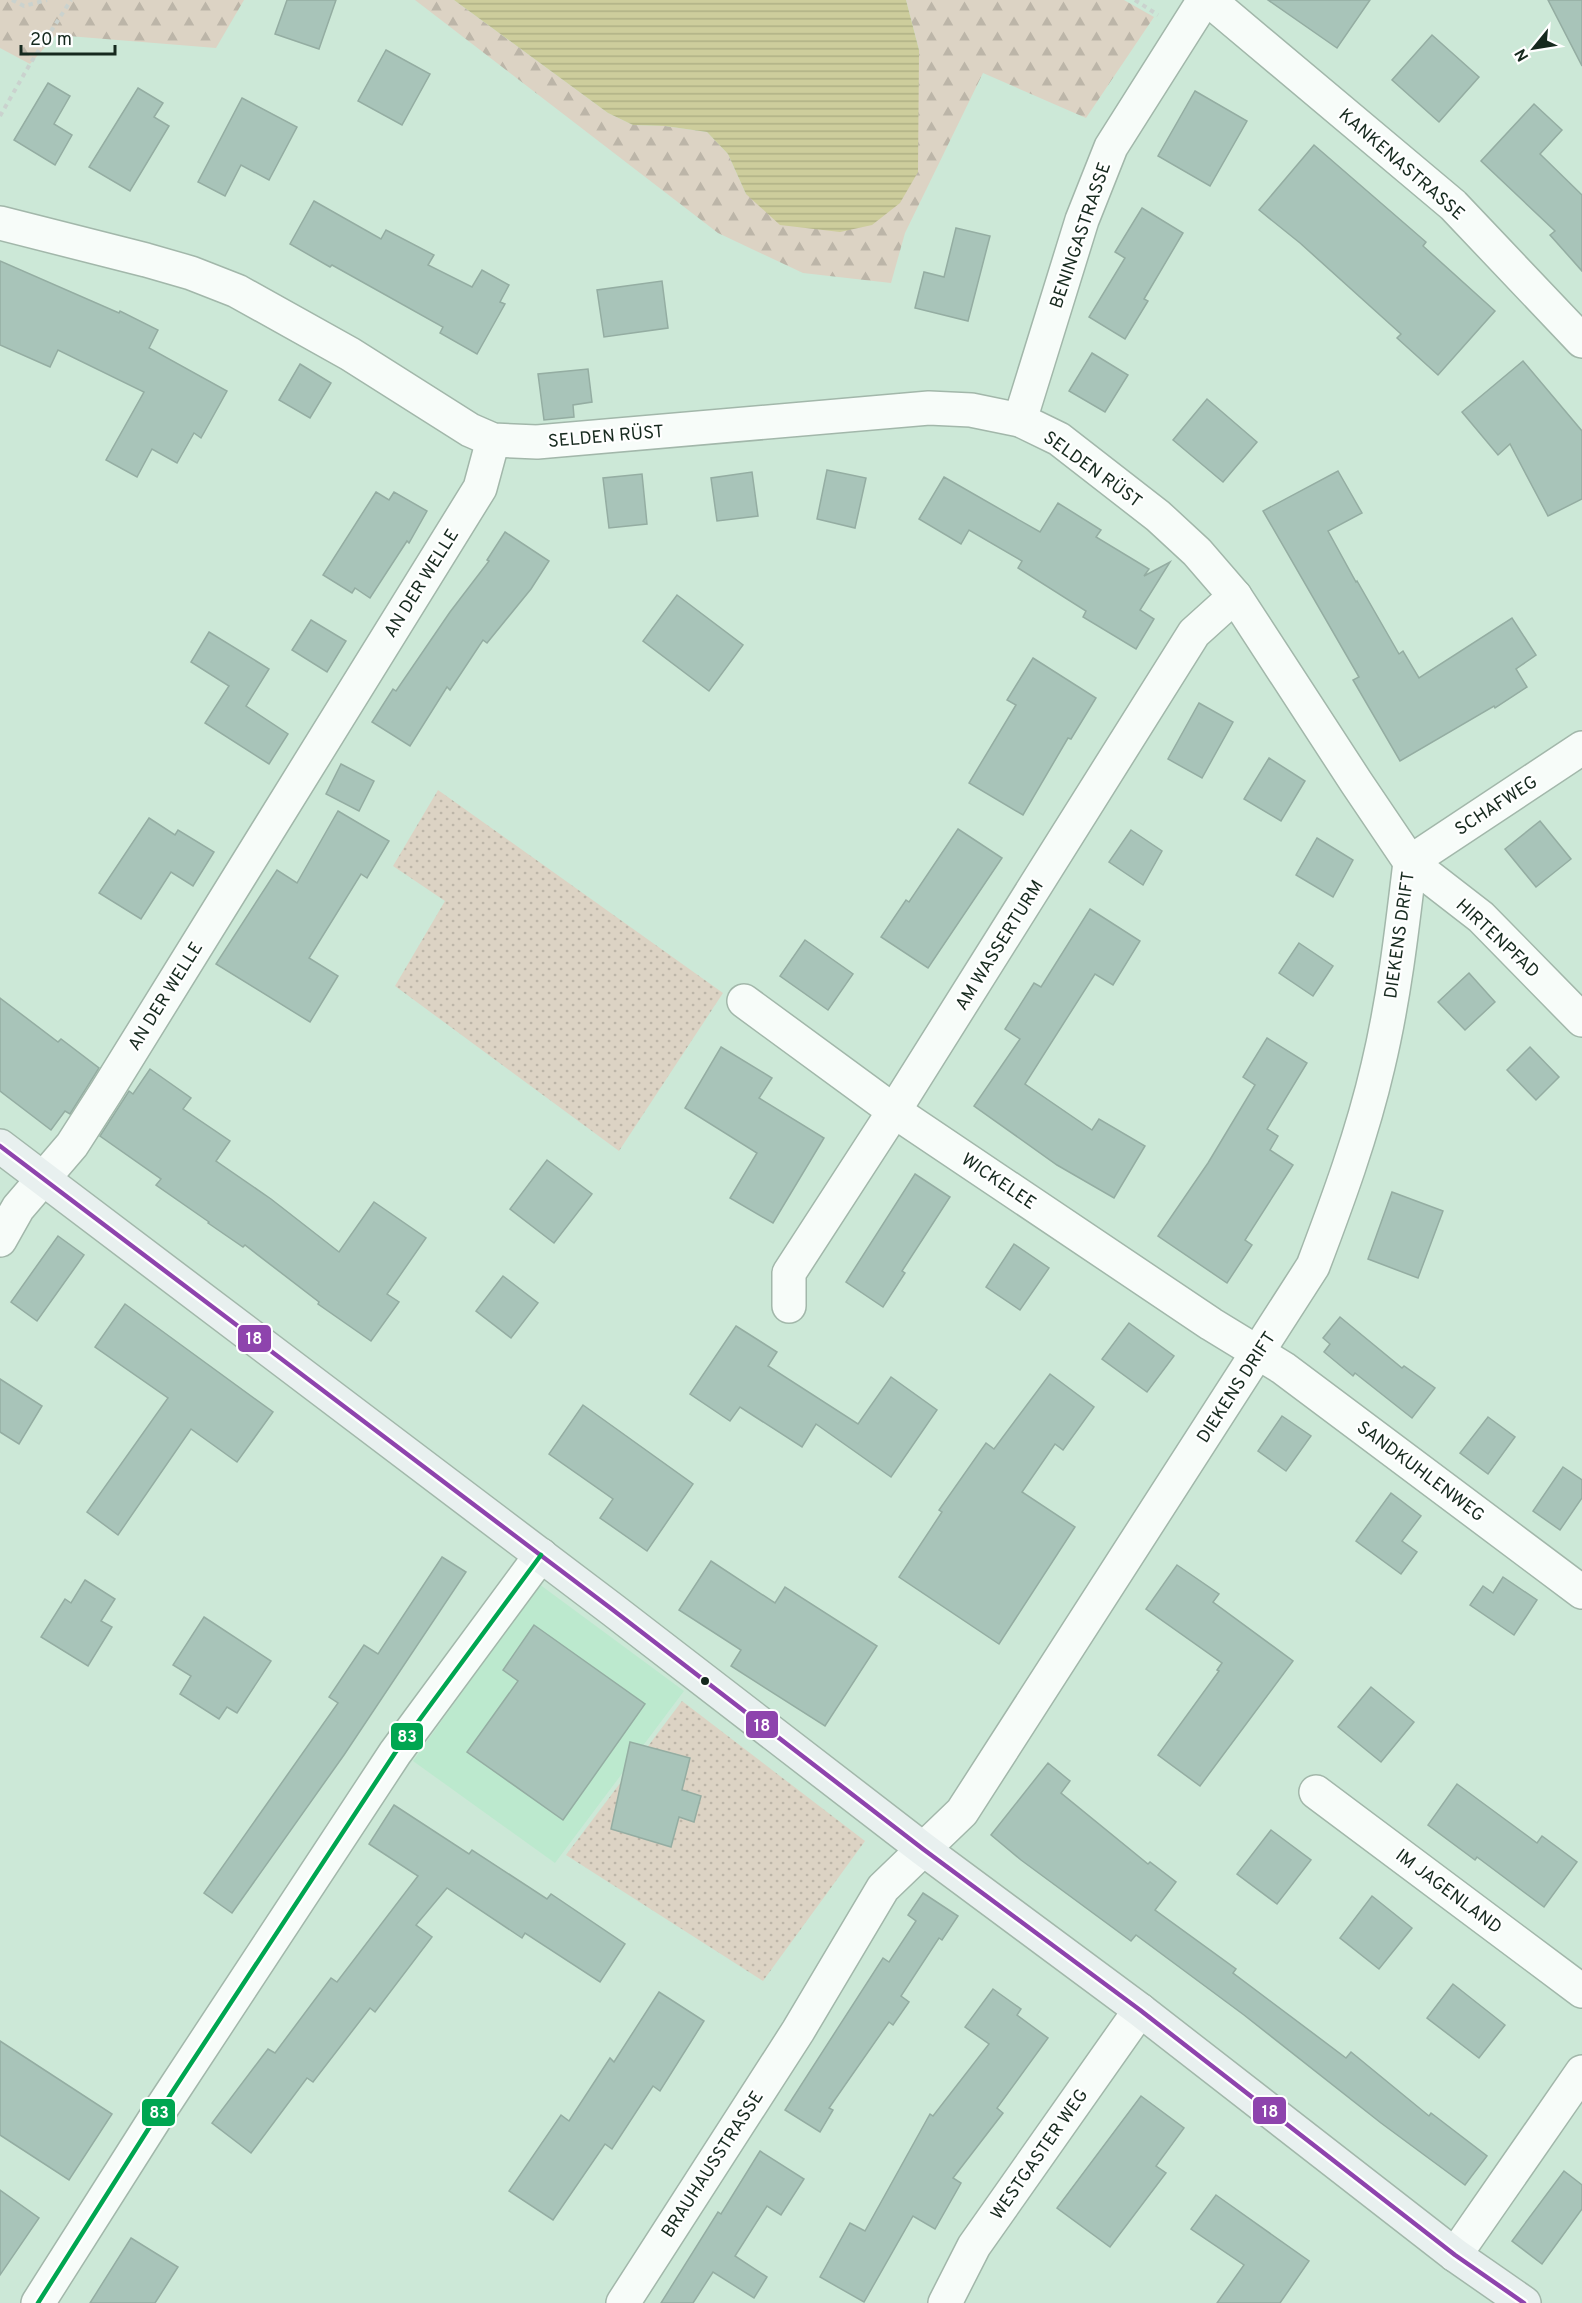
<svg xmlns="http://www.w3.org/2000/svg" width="1582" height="2303" viewBox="0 0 1582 2303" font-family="Overpass,sans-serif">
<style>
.built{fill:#bce9ce}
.grass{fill:url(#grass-dots)}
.forest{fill:url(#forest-firs)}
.water{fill:url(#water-rules)}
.building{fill:#a8c4b9;stroke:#94ada2;stroke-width:1.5}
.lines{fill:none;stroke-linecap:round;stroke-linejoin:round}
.street-casing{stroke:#a2b7aa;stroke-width:36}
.secondary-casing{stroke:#a2b7aa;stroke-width:36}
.path{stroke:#cad2ce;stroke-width:4;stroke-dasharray:4.5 4.5;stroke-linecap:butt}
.street{stroke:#f7fcf9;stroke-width:33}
.secondary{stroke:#e8f0ef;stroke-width:33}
.bus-1-casing{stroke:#fff;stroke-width:9}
.bus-2-casing{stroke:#fff;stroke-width:9}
.bus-1{stroke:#8e44ad;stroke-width:4.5}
.bus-2{stroke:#00a651;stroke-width:4.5}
.bus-dot{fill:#16291e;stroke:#fff;stroke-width:2}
.labels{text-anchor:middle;stroke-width:4.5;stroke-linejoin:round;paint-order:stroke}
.street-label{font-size:18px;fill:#16291e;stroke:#fff}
.line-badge{stroke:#fff;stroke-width:2}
.badge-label{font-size:16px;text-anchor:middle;font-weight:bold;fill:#fff}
</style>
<defs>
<pattern id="grass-dots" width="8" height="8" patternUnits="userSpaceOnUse" patternTransform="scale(1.5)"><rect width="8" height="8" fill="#dcd3c4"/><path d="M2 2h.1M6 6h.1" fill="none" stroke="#bcb5a8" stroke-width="1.8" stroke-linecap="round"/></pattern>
<pattern id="forest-firs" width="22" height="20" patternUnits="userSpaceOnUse" patternTransform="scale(1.5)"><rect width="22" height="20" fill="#dcd3c4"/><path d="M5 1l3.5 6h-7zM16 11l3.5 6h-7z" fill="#bcb5a8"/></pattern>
<pattern id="water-rules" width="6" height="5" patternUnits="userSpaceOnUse" patternTransform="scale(1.5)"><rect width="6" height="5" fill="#cdcd9c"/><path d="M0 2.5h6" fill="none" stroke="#afb086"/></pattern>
</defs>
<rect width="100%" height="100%" fill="#cce8d7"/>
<path class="built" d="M 539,1584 L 684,1691 L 555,1863 L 413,1761 Z"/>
<g class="grass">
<path d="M 438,790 L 723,993 L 619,1151 L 395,986 L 445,901 L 393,866 Z"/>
<path d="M 682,1701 L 865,1841 L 763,1981 L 566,1855 Z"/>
</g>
<g class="forest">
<path d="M 0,0 L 244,0 L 216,48 L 56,35 L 30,64 L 0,48 Z"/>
<path d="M 415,0 L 454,0 L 608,113 L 633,125 L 665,126 L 707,132 L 728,154 L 746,194 L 919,50 L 906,0 L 1124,0 L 1154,17 L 1086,118 L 983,73 L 905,233 L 891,283 L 803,273 L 718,233 Z"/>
</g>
<path class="water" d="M 454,0 L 906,0 L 919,50 L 918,172 L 900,203 L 872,225 L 840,232 L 780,225 L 746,194 L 728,154 L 707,132 L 665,126 L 633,125 L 608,113 Z"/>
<g class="building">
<path d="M 287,0 L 336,0 L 319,49 L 275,34 Z"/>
<path d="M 1268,0 L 1370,0 L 1337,48 Z"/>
<path d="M 1548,0 L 1582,0 L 1582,66 Z"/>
<path d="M 1432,35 L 1479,77 L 1439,122 L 1392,80 Z"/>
<path d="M 386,50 L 430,74 L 402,125 L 358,101 Z"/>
<path d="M 48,83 L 70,96 L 54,124 L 72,135 L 55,165 L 14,140 Z"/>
<path d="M 138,88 L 163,103 L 154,117 L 169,126 L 130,191 L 89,167 Z"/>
<path d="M 1195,91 L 1247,121 L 1210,186 L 1158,156 Z"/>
<path d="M 242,98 L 297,127 L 269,180 L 241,165 L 225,196 L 198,182 Z"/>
<path d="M 1534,104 L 1562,130 L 1540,154 L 1582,195 L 1582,271 L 1550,235 L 1555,231 L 1481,161 Z"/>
<path d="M 1314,145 L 1426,242 L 1423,246 L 1495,311 L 1438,375 L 1397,338 L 1401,334 L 1300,243 L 1259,210 Z"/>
<path d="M 314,201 L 381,239 L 386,230 L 434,255 L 428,265 L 472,287 L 482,270 L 509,285 L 500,302 L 505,304 L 477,354 L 440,333 L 443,327 L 332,265 L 330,267 L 290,244 Z"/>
<path d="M 1142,208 L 1183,233 L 1144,299 L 1148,301 L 1125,339 L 1089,317 L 1125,258 L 1115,252 Z"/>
<path d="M 956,228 L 990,236 L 968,321 L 915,308 L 924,272 L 944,277 Z"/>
<path d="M 0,261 L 119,313 L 120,311 L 158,330 L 149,348 L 227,391 L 201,438 L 194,433 L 177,463 L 152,449 L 137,477 L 106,460 L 144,392 L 58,350 L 50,367 L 0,345 Z"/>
<path d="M 662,281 L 668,328 L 604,337 L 597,290 Z"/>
<path d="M 1092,353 L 1128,375 L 1105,412 L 1069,391 Z"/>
<path d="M 1523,361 L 1582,431 L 1582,499 L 1548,516 L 1510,444 L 1498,455 L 1462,412 Z"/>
<path d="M 300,364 L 331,383 L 310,418 L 279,400 Z"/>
<path d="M 588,369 L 592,402 L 573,405 L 574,417 L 544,420 L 538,374 Z"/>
<path d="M 1207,399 L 1257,442 L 1223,482 L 1173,440 Z"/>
<path d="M 827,470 L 866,478 L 855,528 L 817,519 Z"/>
<path d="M 1338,471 L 1362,513 L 1328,531 L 1356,582 L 1357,581 L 1399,654 L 1403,651 L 1419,678 L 1512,618 L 1536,655 L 1516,669 L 1527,687 L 1495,708 L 1494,706 L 1400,761 L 1353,680 L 1359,677 L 1263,511 Z"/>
<path d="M 752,472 L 758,516 L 717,521 L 711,478 Z"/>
<path d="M 642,474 L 647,524 L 609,528 L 603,478 Z"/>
<path d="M 944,477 L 1040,532 L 1058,503 L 1101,530 L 1096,537 L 1149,569 L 1144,576 L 1170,562 L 1140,610 L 1154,619 L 1136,649 L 1083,617 L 1086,611 L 1018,568 L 1022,561 L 969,530 L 961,544 L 919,519 Z"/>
<path d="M 376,492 L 389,500 L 394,492 L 427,511 L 409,543 L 407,541 L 370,598 L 355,588 L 352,593 L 323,575 Z"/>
<path d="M 505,532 L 549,561 L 531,589 L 487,643 L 483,640 L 450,690 L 447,687 L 410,746 L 372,722 L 393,689 L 396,691 L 450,612 L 489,561 L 487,560 Z"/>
<path d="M 677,595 L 743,645 L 709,691 L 643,641 Z"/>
<path d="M 311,620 L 346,641 L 327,672 L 292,650 Z"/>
<path d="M 209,632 L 269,669 L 246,706 L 288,734 L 269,764 L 205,723 L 229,686 L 191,662 Z"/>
<path d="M 1033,658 L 1096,698 L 1071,739 L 1068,738 L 1023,815 L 969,783 L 1016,705 L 1007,700 Z"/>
<path d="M 1199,703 L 1233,722 L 1202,778 L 1168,759 Z"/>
<path d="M 1269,758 L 1305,781 L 1281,821 L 1244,799 Z"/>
<path d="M 341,764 L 374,781 L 359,811 L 326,794 Z"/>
<path d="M 338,811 L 389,841 L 367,878 L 361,874 L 309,958 L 338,976 L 310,1022 L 216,964 L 277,870 L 297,883 Z"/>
<path d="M 149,818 L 175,835 L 178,830 L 214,852 L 193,886 L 171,872 L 141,919 L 99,893 Z"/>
<path d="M 1540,821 L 1571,859 L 1536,887 L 1505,849 Z"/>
<path d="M 958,829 L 1002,858 L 928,968 L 881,937 L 906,900 L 909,902 Z"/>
<path d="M 1131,830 L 1162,851 L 1143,885 L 1109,862 Z"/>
<path d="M 1317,838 L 1353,860 L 1333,897 L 1296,875 Z"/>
<path d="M 1090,909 L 1140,941 L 1113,985 L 1095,974 L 1025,1084 L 1092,1130 L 1099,1119 L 1145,1146 L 1114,1198 L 1057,1165 L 974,1106 L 1020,1039 L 1005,1029 L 1034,983 L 1041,987 Z"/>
<path d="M 805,940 L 853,974 L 828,1010 L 780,976 Z"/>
<path d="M 1299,943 L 1333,966 L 1313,996 L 1279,973 Z"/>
<path d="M 1469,973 L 1495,1002 L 1465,1030 L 1438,1002 Z"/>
<path d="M 0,998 L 58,1042 L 61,1039 L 99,1068 L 70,1114 L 65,1111 L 51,1130 L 0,1091 Z"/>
<path d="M 1267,1038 L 1307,1063 L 1267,1129 L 1278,1136 L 1270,1150 L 1293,1165 L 1245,1240 L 1252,1245 L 1227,1283 L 1158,1236 L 1208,1163 L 1255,1085 L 1243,1077 Z"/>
<path d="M 721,1047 L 772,1078 L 759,1098 L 824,1138 L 773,1223 L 730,1198 L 757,1153 L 685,1108 Z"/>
<path d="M 1530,1047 L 1559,1077 L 1536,1100 L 1507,1070 Z"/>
<path d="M 150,1069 L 191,1098 L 183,1109 L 230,1141 L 216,1161 L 271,1199 L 339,1252 L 374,1202 L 426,1238 L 387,1294 L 399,1302 L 371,1341 L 318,1304 L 319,1302 L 245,1245 L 243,1247 L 208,1223 L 209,1222 L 156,1185 L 161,1179 L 100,1136 L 129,1091 L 133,1094 Z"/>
<path d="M 547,1160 L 592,1194 L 554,1243 L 510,1209 Z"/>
<path d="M 915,1174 L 950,1197 L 902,1271 L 905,1273 L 883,1307 L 846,1282 Z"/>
<path d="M 1392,1192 L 1443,1211 L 1418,1278 L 1368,1259 Z"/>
<path d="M 58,1236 L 84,1255 L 37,1321 L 11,1302 Z"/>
<path d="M 1014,1244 L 1049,1268 L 1020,1310 L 986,1287 Z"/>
<path d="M 503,1276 L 538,1303 L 511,1338 L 476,1311 Z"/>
<path d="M 125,1304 L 273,1412 L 237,1462 L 191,1429 L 118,1535 L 87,1512 L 168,1398 L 95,1347 Z"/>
<path d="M 1340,1317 L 1402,1368 L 1404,1366 L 1435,1388 L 1412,1418 L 1355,1373 L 1353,1376 L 1324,1352 L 1330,1344 L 1323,1338 Z"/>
<path d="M 1129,1323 L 1174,1356 L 1147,1392 L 1102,1359 Z"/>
<path d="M 736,1326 L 777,1352 L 768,1366 L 858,1424 L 891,1377 L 937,1410 L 891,1477 L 816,1424 L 802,1447 L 740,1407 L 730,1421 L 690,1394 Z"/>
<path d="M 1050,1374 L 1094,1407 L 1063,1450 L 1055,1444 L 1022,1492 L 1075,1527 L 999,1644 L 899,1577 L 942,1512 L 939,1510 L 986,1443 L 994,1449 Z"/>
<path d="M 0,1379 L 42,1406 L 19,1444 L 0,1432 Z"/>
<path d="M 583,1405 L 693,1484 L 647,1551 L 600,1518 L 613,1499 L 549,1454 Z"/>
<path d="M 1282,1416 L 1311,1436 L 1286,1471 L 1258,1451 Z"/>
<path d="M 1488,1417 L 1515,1437 L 1488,1474 L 1460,1453 Z"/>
<path d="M 1563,1467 L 1582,1480 L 1582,1498 L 1560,1530 L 1533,1511 Z"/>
<path d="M 1391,1493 L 1421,1516 L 1402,1541 L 1417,1552 L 1401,1574 L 1356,1541 Z"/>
<path d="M 442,1557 L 466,1572 L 344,1755 L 232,1913 L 204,1893 L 338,1703 L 329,1697 L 364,1645 L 378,1654 Z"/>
<path d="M 711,1561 L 775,1603 L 785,1587 L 877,1646 L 825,1726 L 731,1666 L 741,1650 L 679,1610 Z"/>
<path d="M 1177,1565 L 1219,1594 L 1213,1602 L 1293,1661 L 1200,1786 L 1158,1755 L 1219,1671 L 1217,1670 L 1222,1663 L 1146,1609 Z"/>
<path d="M 1503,1577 L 1537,1600 L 1514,1635 L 1470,1605 L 1483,1586 L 1493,1593 Z"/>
<path d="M 85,1580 L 115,1599 L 101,1621 L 112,1627 L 88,1666 L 41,1637 L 65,1599 L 71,1603 Z"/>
<path d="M 204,1617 L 271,1661 L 237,1713 L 227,1707 L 219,1719 L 180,1694 L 191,1676 L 173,1665 Z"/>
<path d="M 534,1625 L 645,1704 L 563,1820 L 467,1752 L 518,1681 L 503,1670 Z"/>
<path d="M 1371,1687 L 1414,1722 L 1381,1762 L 1338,1727 Z"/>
<path d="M 630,1742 L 690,1758 L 682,1790 L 701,1796 L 694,1822 L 679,1817 L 671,1847 L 611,1829 Z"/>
<path d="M 1048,1763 L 1070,1781 L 1061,1793 L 1148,1864 L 1150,1862 L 1176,1882 L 1155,1910 L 1236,1969 L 1233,1973 L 1346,2058 L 1351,2052 L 1429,2116 L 1431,2113 L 1487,2156 L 1465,2185 L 1381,2123 L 1244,2015 L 1136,1935 L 1131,1941 L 1021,1860 L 991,1835 Z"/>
<path d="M 1457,1784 L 1537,1843 L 1542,1836 L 1577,1862 L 1544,1907 L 1477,1857 L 1475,1860 L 1428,1825 Z"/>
<path d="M 394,1805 L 469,1854 L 472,1850 L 547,1899 L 551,1894 L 625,1944 L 600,1982 L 525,1933 L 522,1938 L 447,1888 L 416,1925 L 432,1937 L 375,2012 L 370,2008 L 313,2082 L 307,2078 L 251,2153 L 212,2123 L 268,2049 L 275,2053 L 331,1978 L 337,1982 L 418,1876 L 369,1844 Z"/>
<path d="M 1271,1830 L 1311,1860 L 1277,1904 L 1237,1874 Z"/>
<path d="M 923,1893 L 958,1916 L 942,1940 L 939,1938 L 901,1996 L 909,2002 L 893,2025 L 889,2022 L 829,2108 L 833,2110 L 820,2132 L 785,2110 L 883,1958 L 889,1962 L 916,1921 L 908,1915 Z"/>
<path d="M 1372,1896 L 1412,1928 L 1379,1969 L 1340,1938 Z"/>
<path d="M 1453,1984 L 1505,2025 L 1479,2058 L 1427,2018 Z"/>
<path d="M 993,1989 L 1021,2009 L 1017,2015 L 1048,2038 L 997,2108 L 1003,2113 L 953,2178 L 961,2183 L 935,2229 L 913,2216 L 864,2302 L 820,2277 L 850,2223 L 865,2231 L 930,2114 L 933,2116 L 989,2044 L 965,2027 Z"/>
<path d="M 659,1992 L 704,2021 L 660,2091 L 653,2086 L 612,2149 L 605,2144 L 553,2220 L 509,2191 L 561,2115 L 569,2121 L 610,2058 L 614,2062 Z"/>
<path d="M 0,2041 L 112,2114 L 69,2180 L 0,2135 Z"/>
<path d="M 1141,2096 L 1184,2128 L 1156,2166 L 1166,2173 L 1110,2247 L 1057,2208 Z"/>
<path d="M 760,2151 L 804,2179 L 781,2215 L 767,2206 L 735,2256 L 767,2277 L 754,2298 L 713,2272 L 693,2303 L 661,2303 L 718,2212 L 721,2214 Z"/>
<path d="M 1564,2171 L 1582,2185 L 1582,2209 L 1542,2264 L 1512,2241 Z"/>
<path d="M 0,2190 L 39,2218 L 0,2275 Z"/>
<path d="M 1216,2195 L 1309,2261 L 1280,2303 L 1217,2303 L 1244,2265 L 1191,2229 Z"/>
<path d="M 131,2238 L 178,2267 L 155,2303 L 90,2303 Z"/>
</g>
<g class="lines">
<g class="street-casing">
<g id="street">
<path d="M 1209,0 L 1453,205 L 1582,341"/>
<path d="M 0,223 L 146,260 L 191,273 L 237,291 L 350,354 L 470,430 L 493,440 L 537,442 L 929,408 L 971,410 L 1020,420 L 1059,439 L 1158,516 L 1197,552 L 1235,596 L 1356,782 L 1410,862 L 1481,917 L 1582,1020"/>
<path d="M 1020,420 L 1082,220 L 1111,147 L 1204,0"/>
<path d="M 1410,862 L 1582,748"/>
<path d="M 744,1001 L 894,1111 L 1211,1324 L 1283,1368 L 1582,1592"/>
<path d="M 0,1240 L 18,1208 L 72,1145 L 106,1092 L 480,488 L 493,440"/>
<path d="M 789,1306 L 789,1273 L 894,1111 L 1194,633 L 1235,596"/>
<path d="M 1316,1792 L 1582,1991"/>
<path d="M 1455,2255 L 1582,2072"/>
<path d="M 38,2303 L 161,2109 L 395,1753 L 541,1555"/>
<path d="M 623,2303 L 798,2031 L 883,1888 L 962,1812 L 1313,1266 C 1338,1200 1362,1135 1378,1066 C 1394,999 1402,930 1410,862"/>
<path d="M 945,2303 L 974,2246 L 1140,2010"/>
</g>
</g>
<g class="secondary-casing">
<path id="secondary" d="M 0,1146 L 613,1610 L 923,1849 L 1140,2010 L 1455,2255 L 1524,2303"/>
</g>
<g class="path">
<path d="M 12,0 L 24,6 L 47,0"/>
<path d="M 1135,0 L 1158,15"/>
<path d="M 0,116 L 30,64 L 71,0"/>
</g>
<use href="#street" class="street"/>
<use href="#secondary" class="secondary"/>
<g class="bus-1-casing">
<path id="bus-1" d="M 0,1146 L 613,1610 L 923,1849 L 1140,2010 L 1455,2255 L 1524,2303"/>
</g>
<g class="bus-2-casing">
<path id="bus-2" d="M 38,2303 L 161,2109 L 395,1753 L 541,1555"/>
</g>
<use href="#bus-1" class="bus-1"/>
<use href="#bus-2" class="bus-2"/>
</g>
<circle class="bus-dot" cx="705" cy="1681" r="5"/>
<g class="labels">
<g class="street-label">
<text transform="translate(1402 164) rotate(41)" y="6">KANKENASTRASSE</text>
<text transform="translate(1080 235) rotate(-71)" y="6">BENINGASTRASSE</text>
<text transform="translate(606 436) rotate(-5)" y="6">SELDEN RÜST</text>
<text transform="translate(1093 469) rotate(36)" y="6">SELDEN RÜST</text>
<text transform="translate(421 583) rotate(-58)" y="6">AN DER WELLE</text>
<text transform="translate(1496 805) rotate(-33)" y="6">SCHAFWEG</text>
<text transform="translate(1399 935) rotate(-82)" y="6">DIEKENS DRIFT</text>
<text transform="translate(1498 938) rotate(43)" y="6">HIRTENPFAD</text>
<text transform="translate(999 945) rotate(-58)" y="6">AM WASSERTURM</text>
<text transform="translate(165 996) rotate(-58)" y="6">AN DER WELLE</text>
<text transform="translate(999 1181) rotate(34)" y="6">WICKELEE</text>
<text transform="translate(1236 1387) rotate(-57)" y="6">DIEKENS DRIFT</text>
<text transform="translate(1421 1471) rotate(37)" y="6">SANDKUHLENWEG</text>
<text transform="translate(1449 1891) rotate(37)" y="6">IM JAGENLAND</text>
<text transform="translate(1039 2154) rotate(-55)" y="6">WESTGASTER WEG</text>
<text transform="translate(712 2164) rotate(-57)" y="6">BRAUHAUSSTRASSE</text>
</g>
</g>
<g class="line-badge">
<rect x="237" y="1324" width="35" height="29" rx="6" fill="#8e44ad"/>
<rect x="745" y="1710" width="34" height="29" rx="6" fill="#8e44ad"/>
<rect x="390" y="1722" width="34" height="29" rx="6" fill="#00a651"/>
<rect x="1252" y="2096" width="35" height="29" rx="6" fill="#8e44ad"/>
<rect x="141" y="2098" width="35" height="29" rx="6" fill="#00a651"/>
</g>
<g class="badge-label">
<text x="254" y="1344">18</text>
<text x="762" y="1731">18</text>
<text x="407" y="1742">83</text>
<text x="1270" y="2117">18</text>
<text x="159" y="2118">83</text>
</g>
<g transform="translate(1534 48) rotate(240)" stroke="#ffffff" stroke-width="4.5" paint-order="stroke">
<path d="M0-4.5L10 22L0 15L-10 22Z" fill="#16291e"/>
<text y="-9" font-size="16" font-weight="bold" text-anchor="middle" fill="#16291e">N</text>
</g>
<path d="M21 45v9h94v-9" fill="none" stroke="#16291e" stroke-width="3"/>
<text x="30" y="45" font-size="18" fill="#16291e" stroke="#ffffff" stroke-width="4.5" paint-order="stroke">20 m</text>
</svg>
